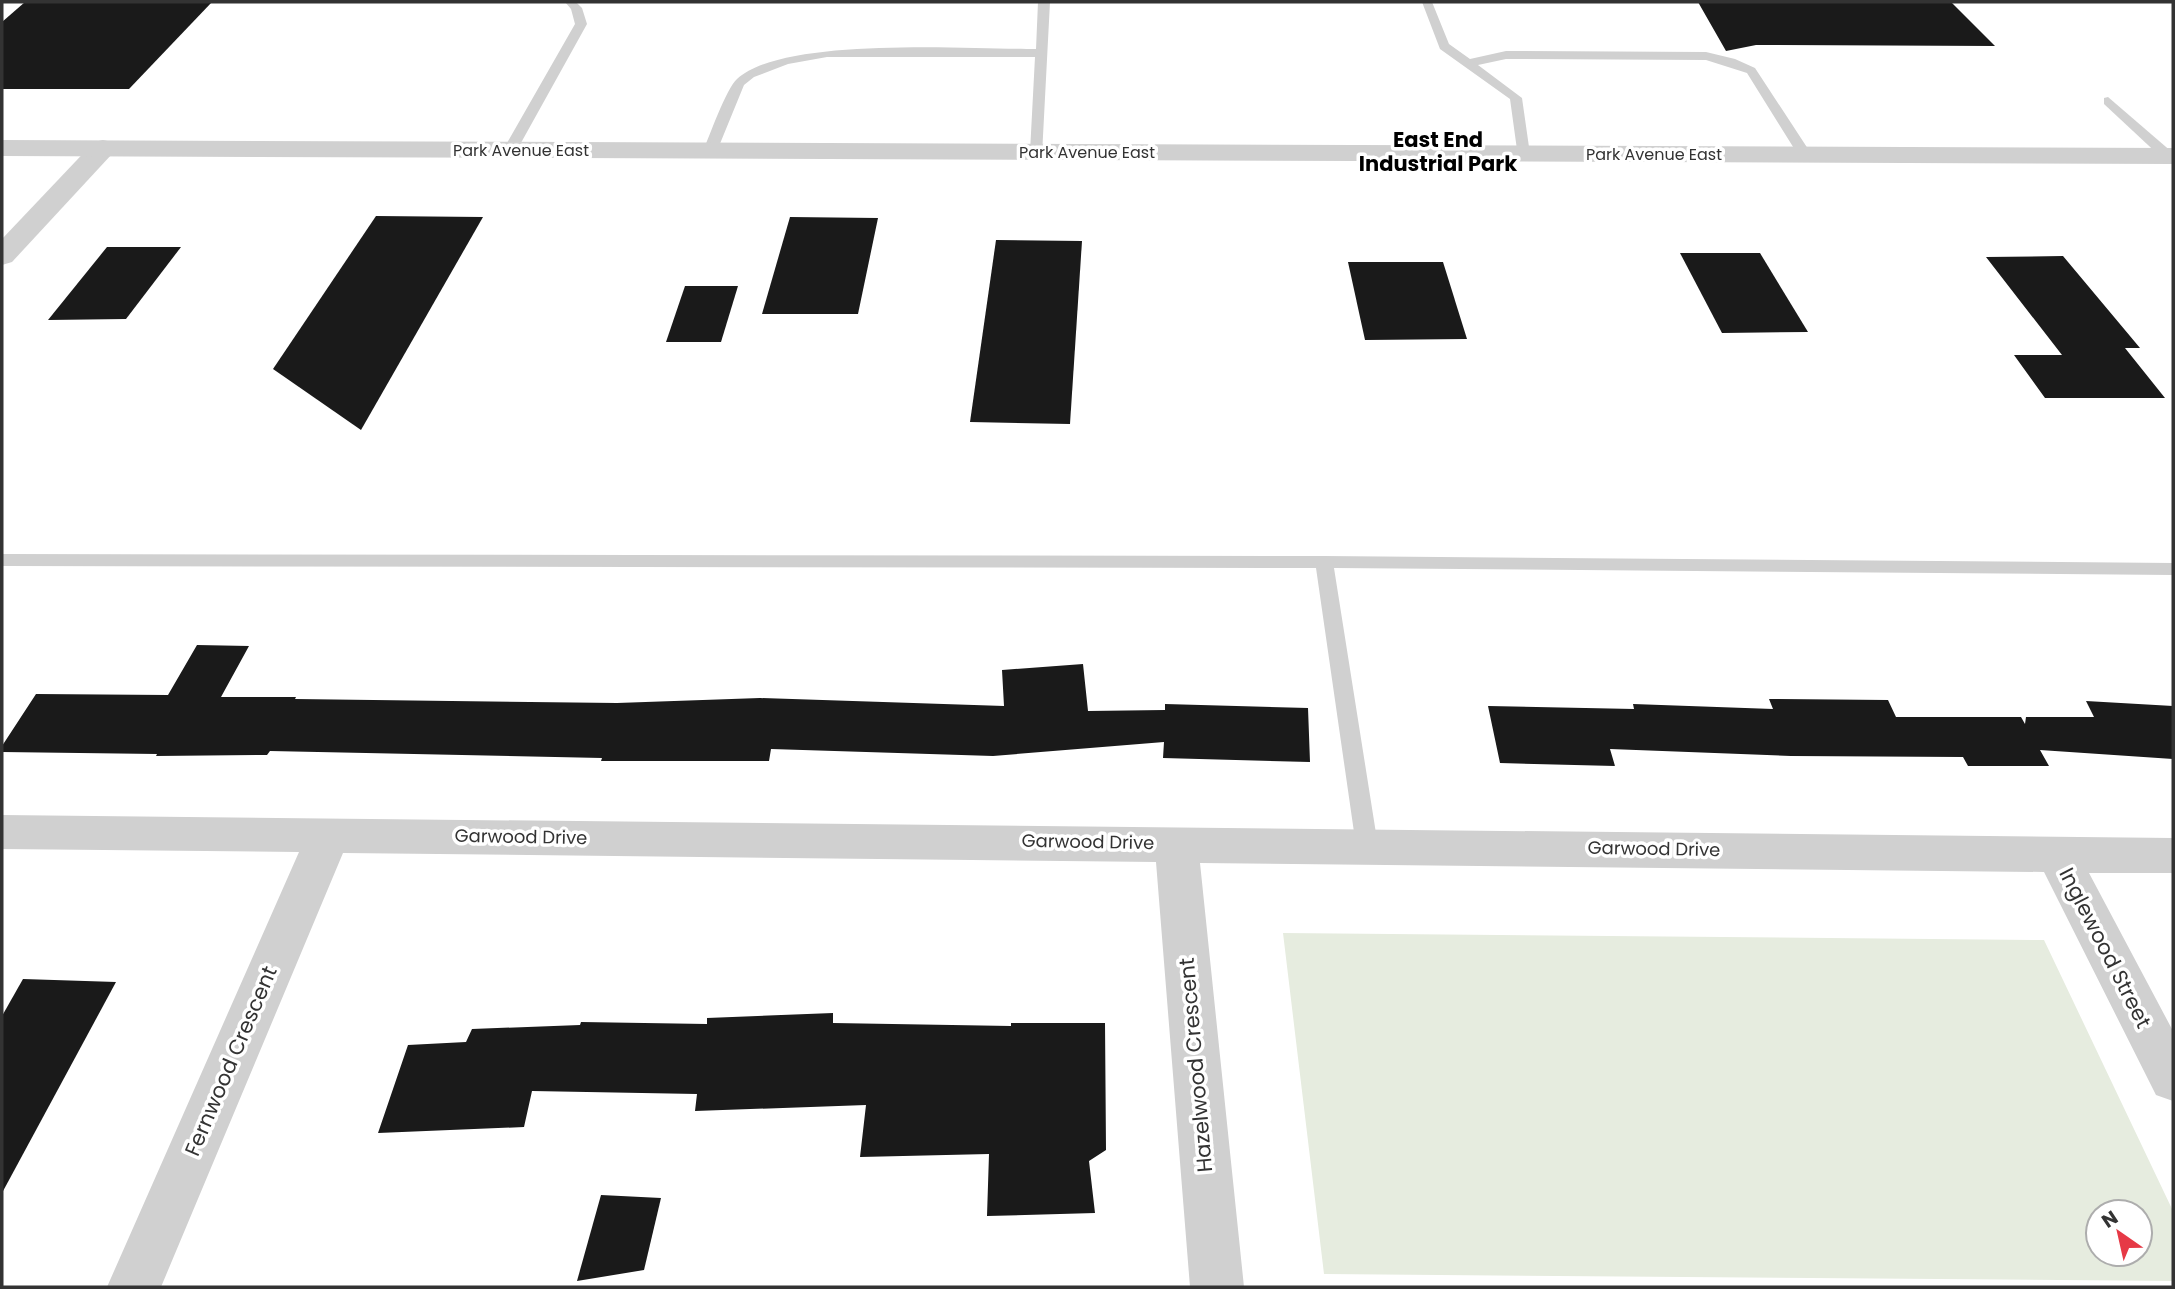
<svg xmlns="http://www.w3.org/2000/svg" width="2175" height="1289" viewBox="0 0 2175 1289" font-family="Poppins,sans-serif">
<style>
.green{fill:#e6ecdf;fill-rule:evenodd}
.building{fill:#1a1a1a}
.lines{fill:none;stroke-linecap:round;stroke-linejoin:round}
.service{fill:#d0d0d0;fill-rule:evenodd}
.minor{fill:#d0d0d0;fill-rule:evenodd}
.tertiary{fill:#d0d0d0;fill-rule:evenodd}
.labels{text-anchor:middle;stroke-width:7;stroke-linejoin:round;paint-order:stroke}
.far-street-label{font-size:16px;fill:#333;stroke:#fff}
.street-label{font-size:18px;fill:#333;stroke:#fff}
.far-district-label{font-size:21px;font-weight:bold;fill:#000;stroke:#fff}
.near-street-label{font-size:21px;fill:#333;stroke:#fff}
</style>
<rect width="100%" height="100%" fill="#fff"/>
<path class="green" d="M 1283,933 L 2044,940 L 2173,1211 L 2173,1281 L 1324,1274 ZM 2098,1212 L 2140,1212 L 2140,1254 L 2098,1254 Z"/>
<g class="building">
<path d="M 25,2 L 212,2 L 129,89 L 2,89 L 2,22 Z"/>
<path d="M 1698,2 L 1951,2 L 1995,46 L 1756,45 L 1726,51 Z"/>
<path d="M 376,216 L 483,217 L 361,430 L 273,369 Z"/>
<path d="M 790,217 L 878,218 L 858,314 L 762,314 Z"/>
<path d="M 996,240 L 1082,241 L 1070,424 L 970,422 Z"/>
<path d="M 107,247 L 181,247 L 126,319 L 48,320 Z"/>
<path d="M 1680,253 L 1760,253 L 1808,332 L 1722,333 Z"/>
<path d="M 2063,256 L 2140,348 L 2125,348 L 2165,398 L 2045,398 L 2014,355 L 2062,355 L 1986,257 Z"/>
<path d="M 1348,262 L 1443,262 L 1467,339 L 1365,340 Z"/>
<path d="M 685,286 L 738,286 L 721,342 L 666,342 Z"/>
<path d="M 197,645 L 249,646 L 221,697 L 296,697 L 295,699 L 617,703 L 760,698 L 1004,706 L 1002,670 L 1083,664 L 1088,711 L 1165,710 L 1165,704 L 1308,708 L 1310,762 L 1163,758 L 1164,742 L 993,756 L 771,749 L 769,761 L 601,761 L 602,758 L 270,751 L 267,755 L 156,756 L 157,754 L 2,752 L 2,746 L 36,694 L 168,695 Z"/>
<path d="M 1769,699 L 1888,700 L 1896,717 L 2021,717 L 2025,724 L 2026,717 L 2094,717 L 2086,701 L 2173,706 L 2173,759 L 2040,750 L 2049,766 L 1968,766 L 1963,757 L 1791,756 L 1610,749 L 1615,766 L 1500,763 L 1488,706 L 1634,709 L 1633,704 L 1773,709 Z"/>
<path d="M 23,979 L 116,982 L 2,1193 L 2,1016 Z"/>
<path d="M 833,1013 L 833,1023 L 1011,1026 L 1011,1023 L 1105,1023 L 1106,1150 L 1089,1161 L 1095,1213 L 987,1216 L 989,1154 L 860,1157 L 866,1105 L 695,1111 L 697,1094 L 532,1091 L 524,1127 L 378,1133 L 408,1045 L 466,1042 L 472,1029 L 580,1025 L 581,1022 L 707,1024 L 707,1018 Z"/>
<path d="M 601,1195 L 661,1198 L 644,1270 L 577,1281 Z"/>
</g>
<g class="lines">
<g class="service">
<path d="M 565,2 L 576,2 L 582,8 L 587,24 L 517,150 L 510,154 L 505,153 L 503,150 L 575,24 L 571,9 Z"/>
<path d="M 1038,2 L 1050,2 L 1042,155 L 1032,155 L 1030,152 L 1035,57 L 827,57 L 788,64 L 754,77 L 744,85 L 717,151 L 710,155 L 703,151 C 710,135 726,89 737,79 C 783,36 970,49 1036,49 Z"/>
<path d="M 1422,2 L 1432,2 L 1449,44 L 1470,59 L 1506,51 L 1706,52 L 1735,59 L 1755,68 L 1812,155 L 1810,158 L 1800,158 L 1747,73 L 1706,60 L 1506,59 L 1478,65 L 1522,98 L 1530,154 L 1528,157 L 1518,157 L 1510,99 L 1440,49 Z"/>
<path d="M 2108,97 L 2173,153 L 2173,159 L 2163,159 L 2104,104 L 2104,98 Z"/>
<path d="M 2,554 L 1324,556 L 2173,563 L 2173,575 L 1334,568 L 1378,846 L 1375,852 L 1367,855 L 1359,852 L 1356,846 L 1316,568 L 2,566 Z"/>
</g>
<g class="minor">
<path d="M 103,140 L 112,142 L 116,148 L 112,154 L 12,262 L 2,265 L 2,239 L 94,142 Z"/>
<path d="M 2,815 L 2173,838 L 2173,873 L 2089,873 L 2173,1031 L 2173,1101 L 2156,1095 L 2044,872 L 1200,863 L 1244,1287 L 1190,1287 L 1156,862 L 343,853 L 161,1287 L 107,1287 L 299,852 L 2,849 Z"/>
</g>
<path class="tertiary" d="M 2,140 L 2173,148 L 2173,164 L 2,156 Z"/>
</g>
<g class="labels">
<g class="far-street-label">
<text x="521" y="156">Park Avenue East</text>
<text x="1087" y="158">Park Avenue East</text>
<text x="1654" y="160">Park Avenue East</text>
</g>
<g class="street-label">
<text transform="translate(521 837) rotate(1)" y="6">Garwood Drive</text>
<text transform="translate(1088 842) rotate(1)" y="6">Garwood Drive</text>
<text transform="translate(1654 849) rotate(1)" y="6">Garwood Drive</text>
</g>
<g class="far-district-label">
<text x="1438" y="147">East End<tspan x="1438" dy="24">Industrial Park</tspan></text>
</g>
<g class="near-street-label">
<text transform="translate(2105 948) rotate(63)" y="7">Inglewood Street</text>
<text transform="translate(231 1061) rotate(-67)" y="7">Fernwood Crescent</text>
<text transform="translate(1196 1065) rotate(-95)" y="7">Hazelwood Crescent</text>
</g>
</g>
<rect width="2175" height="1289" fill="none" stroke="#333333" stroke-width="7"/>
<g transform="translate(2119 1233) rotate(326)"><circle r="33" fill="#ffffff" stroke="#adadad" stroke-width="2"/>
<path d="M0-5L12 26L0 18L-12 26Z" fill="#e63946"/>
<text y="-10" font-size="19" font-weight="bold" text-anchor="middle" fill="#333333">N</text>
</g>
</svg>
